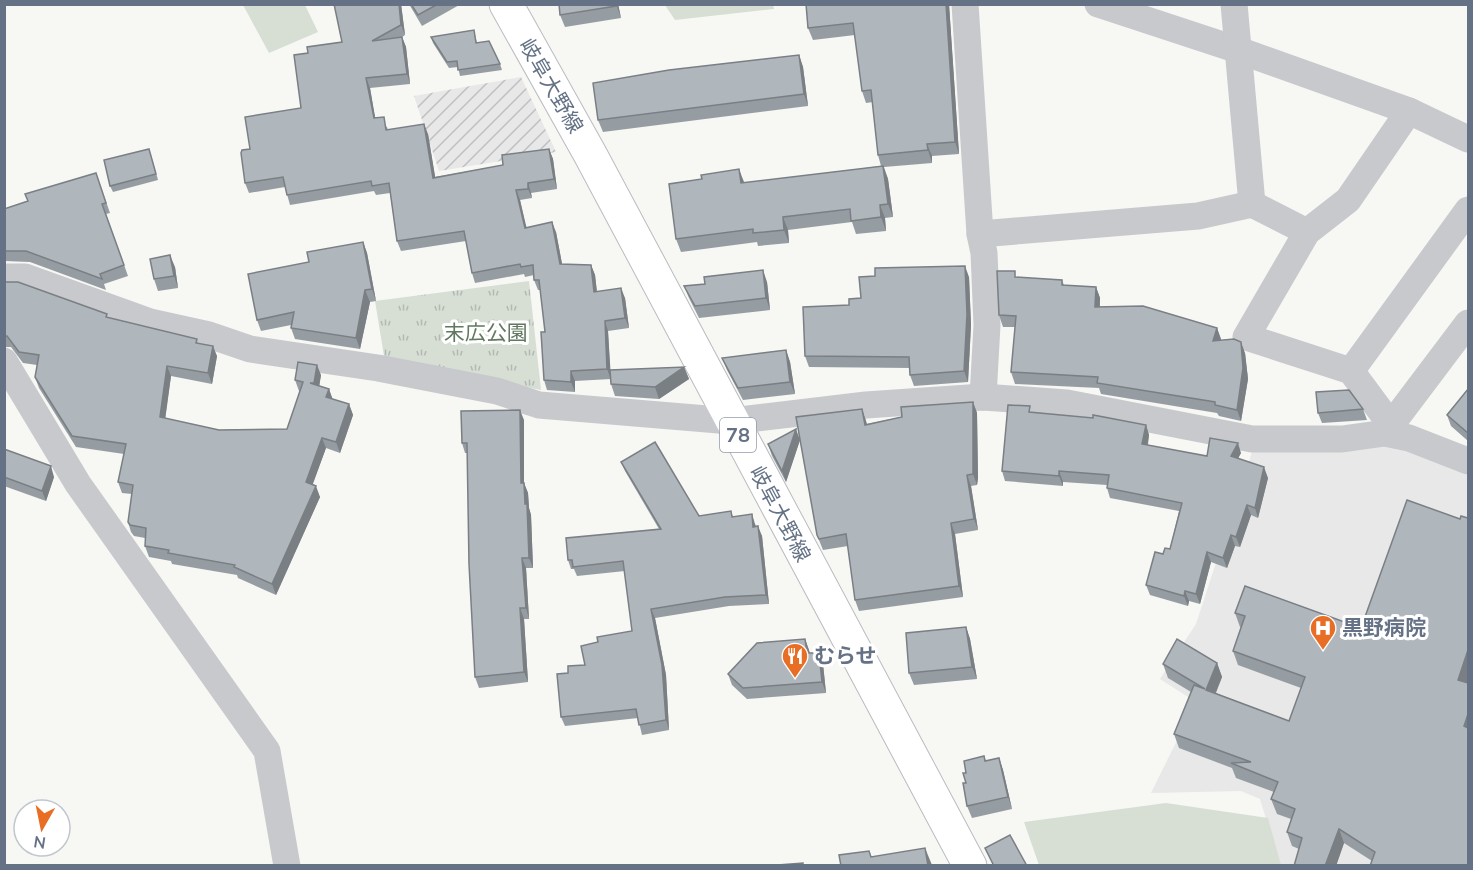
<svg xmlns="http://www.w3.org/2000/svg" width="1473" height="870" viewBox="0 0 1473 870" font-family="'Nunito Sans','Noto Sans JP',sans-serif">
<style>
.built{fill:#e7e8e7}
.industrial{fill:url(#industrial-furrows)}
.grass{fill:#d7dfd5}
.park{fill:url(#park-tufts)}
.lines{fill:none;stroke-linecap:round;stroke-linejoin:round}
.major-casing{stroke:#b9bcc0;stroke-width:35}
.minor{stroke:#c7c9cd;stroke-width:27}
.major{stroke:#fff;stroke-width:33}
.wall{fill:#969da2}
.shaded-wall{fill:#7a7f84}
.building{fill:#afb6bc;stroke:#7a7f84;stroke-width:1.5}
.labels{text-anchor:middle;stroke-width:6;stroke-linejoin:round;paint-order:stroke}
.shield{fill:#fff;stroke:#939caa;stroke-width:1.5}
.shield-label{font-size:20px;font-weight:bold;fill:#657286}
.street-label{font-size:21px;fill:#657286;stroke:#fff}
.park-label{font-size:21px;fill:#627860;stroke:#fff}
.poi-label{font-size:21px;font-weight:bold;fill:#657286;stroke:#fff;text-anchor:start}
</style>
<defs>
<pattern id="industrial-furrows" width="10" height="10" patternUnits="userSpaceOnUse" patternTransform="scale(1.5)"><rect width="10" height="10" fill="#e7e8e7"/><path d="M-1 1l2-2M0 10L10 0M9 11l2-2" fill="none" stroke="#bfc0c1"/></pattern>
<pattern id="park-tufts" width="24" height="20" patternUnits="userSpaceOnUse" patternTransform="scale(1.5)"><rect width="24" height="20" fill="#d7dfd5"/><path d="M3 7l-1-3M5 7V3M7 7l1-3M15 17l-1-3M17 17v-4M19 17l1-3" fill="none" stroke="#b2b9b2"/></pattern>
</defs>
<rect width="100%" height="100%" fill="#f7f7f4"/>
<path class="built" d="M 1401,445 L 1468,475 L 1468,865 L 1280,865 L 1260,799 L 1241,791 L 1151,793 L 1196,702 L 1160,679 L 1196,624 L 1254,446 Z"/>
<path class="industrial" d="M 521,77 L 556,152 L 439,171 L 414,96 Z"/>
<g class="grass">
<path d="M 243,5 L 305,5 L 318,32 L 269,53 Z"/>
<path d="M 773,5 L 774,9 L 675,20 L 665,5 Z"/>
<path d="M 1166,803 L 1268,818 L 1281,865 L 1039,865 L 1024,822 Z"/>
</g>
<path class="park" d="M 529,281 L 541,390 L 385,362 L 375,301 Z"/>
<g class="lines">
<g class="major-casing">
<path id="major" d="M 506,4 L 590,154 L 970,866"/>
</g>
<g class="minor">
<path d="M 965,4 L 980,234 L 984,253 L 987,325 L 983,397"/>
<path d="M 1098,4 L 1238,50 L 1409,111 L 1468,139"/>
<path d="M 1234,4 L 1252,204"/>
<path d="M 980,234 L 1198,216 L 1252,204 L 1307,232"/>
<path d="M 4,277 L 25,277 L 150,322 L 209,335 L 250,349 L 378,368 L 497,391 L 539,405 L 731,421 L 866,405 L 983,397 L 1067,403 L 1252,439 L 1342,439 L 1385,433 L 1409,438 L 1468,461"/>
<path d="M 4,361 L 78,484 L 267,751 L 287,866"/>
<path d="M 1351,371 L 1468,210"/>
<path d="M 1391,425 L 1351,371 L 1246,337 L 1307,232 L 1348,200 L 1409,111"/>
<path d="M 1385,433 L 1468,323"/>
</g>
<use href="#major" class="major"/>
</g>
<g class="wall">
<path d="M 334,4 L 401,4 L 405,35 L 402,37 L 406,47 L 410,84 L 370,88 L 375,118 L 387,127 L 388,130 L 428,134 L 435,177 L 503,165 L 549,149 L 553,159 L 557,189 L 531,193 L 532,198 L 520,200 L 526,228 L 556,232 L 562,264 L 591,265 L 595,275 L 597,292 L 625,298 L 629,328 L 608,331 L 610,370 L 684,367 L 689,379 L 659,399 L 615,396 L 611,384 L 611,379 L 575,381 L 575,392 L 547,390 L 544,380 L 545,332 L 540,290 L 538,290 L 534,280 L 534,275 L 525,277 L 524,274 L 475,283 L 472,273 L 466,241 L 401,251 L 397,241 L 390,193 L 376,195 L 374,191 L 290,205 L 285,187 L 249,193 L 245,183 L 250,149 L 301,108 L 308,53 L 342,42 Z"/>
<path d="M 409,4 L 461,4 L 422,26 Z"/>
<path d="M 559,4 L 618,4 L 621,18 L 565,27 L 560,15 Z"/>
<path d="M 806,4 L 949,4 L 959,154 L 932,156 L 932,163 L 884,167 L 888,179 L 893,217 L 885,218 L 886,231 L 856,234 L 852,222 L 788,230 L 789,243 L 758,246 L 757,242 L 681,252 L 676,239 L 702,179 L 744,183 L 881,166 L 878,155 L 873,102 L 866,103 L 862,91 L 855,35 L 813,40 L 808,28 Z"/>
<path d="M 474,30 L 477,43 L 500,64 L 502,70 L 460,76 L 458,67 L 449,68 L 433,43 L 431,37 Z"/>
<path d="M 799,55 L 803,67 L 808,106 L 603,132 L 598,120 Z"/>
<path d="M 151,155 L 158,180 L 113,192 L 110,186 Z"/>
<path d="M 100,184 L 110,213 L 106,214 L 128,276 L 104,284 L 106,290 L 30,262 L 4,261 L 4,209 Z"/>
<path d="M 363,242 L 367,253 L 376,301 L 370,302 L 360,349 L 295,339 L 291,328 L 291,325 L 261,331 L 257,320 L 309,262 Z"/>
<path d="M 175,267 L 178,288 L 158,291 L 154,279 Z"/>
<path d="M 969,277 L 971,325 L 968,382 L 914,386 L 910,375 L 910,368 L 809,367 L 805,356 L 849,305 L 861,298 Z"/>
<path d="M 1017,277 L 1062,280 L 1064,285 L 1096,287 L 1100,298 L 1100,307 L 1217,328 L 1221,340 L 1245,353 L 1248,379 L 1241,421 L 1219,416 L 1217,413 L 1101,394 L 1099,388 L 1015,384 L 1011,372 L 1015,327 L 1003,327 L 999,315 Z"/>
<path d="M 4,282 L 108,318 L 199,343 L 217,356 L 212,384 L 171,376 L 165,418 L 219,430 L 287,429 L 300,391 L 299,391 L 295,380 L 321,375 L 319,386 L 329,389 L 332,399 L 349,404 L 353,415 L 340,453 L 326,448 L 312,485 L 320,497 L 276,595 L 238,578 L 237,575 L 172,564 L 171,561 L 149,557 L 145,546 L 145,538 L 134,536 L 131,532 L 128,522 L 132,494 L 122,493 L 118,482 L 124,454 L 76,447 L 39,388 L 35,377 L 37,365 L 23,363 L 11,347 L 4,347 Z"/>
<path d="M 767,282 L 770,310 L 699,318 L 689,298 L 684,286 Z"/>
<path d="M 786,350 L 790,362 L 795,394 L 743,400 L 727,370 L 722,358 Z"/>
<path d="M 1468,389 L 1468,441 L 1451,426 L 1447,415 Z"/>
<path d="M 973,402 L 977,413 L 978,478 L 977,485 L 971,486 L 978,530 L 955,534 L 963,597 L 859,611 L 855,600 L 848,546 L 823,550 L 817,535 L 800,440 L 786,482 L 772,456 L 768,444 L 800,439 L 862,409 L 867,424 Z"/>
<path d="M 1363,409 L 1367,420 L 1322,423 L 1318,413 Z"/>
<path d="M 1032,412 L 1146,425 L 1149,435 L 1148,445 L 1207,456 L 1241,453 L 1238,458 L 1268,478 L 1258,518 L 1251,515 L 1240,547 L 1235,546 L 1227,568 L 1211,562 L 1200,604 L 1189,601 L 1188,606 L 1150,595 L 1146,585 L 1163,554 L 1170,549 L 1179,511 L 1110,498 L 1107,488 L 1107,485 L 1063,482 L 1063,486 L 1005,481 L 1002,471 Z"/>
<path d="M 524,420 L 524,483 L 528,493 L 529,508 L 531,515 L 533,568 L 526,568 L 529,619 L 524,619 L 528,682 L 479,688 L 475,677 L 467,453 L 465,453 L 462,443 Z"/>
<path d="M 4,449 L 54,477 L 46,501 L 4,486 Z"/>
<path d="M 621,462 L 699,516 L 731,511 L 733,517 L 755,524 L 756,526 L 762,536 L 769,604 L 729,606 L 655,618 L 666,675 L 669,730 L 642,735 L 638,718 L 565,726 L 561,717 L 568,673 L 585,665 L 598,642 L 632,631 L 625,571 L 577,576 L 574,569 L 571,569 L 568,560 L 659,529 L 625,471 Z"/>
<path d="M 1235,613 L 1468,683 L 1468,866 L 1370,866 L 1372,861 L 1344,843 L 1336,866 L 1294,866 L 1299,849 L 1292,846 L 1287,832 L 1291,819 L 1277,814 L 1271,799 L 1274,792 L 1236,778 L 1232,768 L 1179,748 L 1174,734 L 1191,692 L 1168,678 L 1163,664 L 1217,663 L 1222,677 L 1216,693 L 1289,721 L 1301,688 L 1238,665 L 1233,651 L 1241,627 L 1240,627 Z"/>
<path d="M 966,627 L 970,639 L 977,679 L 914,685 L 909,673 Z"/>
<path d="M 805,639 L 810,653 L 823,664 L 826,693 L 747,699 L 732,685 L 728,674 Z"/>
<path d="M 984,756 L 986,761 L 999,758 L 1003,770 L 1012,809 L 972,818 L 967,806 L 966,783 L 966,773 Z"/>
</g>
<g class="shaded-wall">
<path d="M 399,4 L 401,4 L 405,35 L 401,25 Z"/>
<path d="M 616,4 L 618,4 L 621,18 Z"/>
<path d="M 946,4 L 949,4 L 959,154 L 955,142 Z"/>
<path d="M 402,37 L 406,47 L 410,84 L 407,74 Z"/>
<path d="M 799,55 L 803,67 L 808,106 L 804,94 Z"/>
<path d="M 366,78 L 370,88 L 377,128 L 374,118 Z"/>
<path d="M 424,124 L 428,134 L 437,188 L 433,178 Z"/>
<path d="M 927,144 L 932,156 L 932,163 L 928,150 Z"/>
<path d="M 549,149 L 553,159 L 557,189 L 554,179 Z"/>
<path d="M 883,166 L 888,179 L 893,217 L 888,204 Z"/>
<path d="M 739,169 L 744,182 L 746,197 L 741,183 Z"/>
<path d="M 528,183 L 531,193 L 532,198 L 528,189 Z"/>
<path d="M 516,190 L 520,200 L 529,238 L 525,228 Z"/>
<path d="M 880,205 L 885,218 L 886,231 L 881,217 Z"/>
<path d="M 783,217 L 788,230 L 789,243 L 784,230 Z"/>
<path d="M 552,222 L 556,232 L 564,274 L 560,264 Z"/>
<path d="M 363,242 L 367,253 L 376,301 L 372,289 Z"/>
<path d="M 170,255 L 175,267 L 178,288 L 174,276 Z"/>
<path d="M 591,265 L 595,275 L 598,302 L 594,292 Z"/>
<path d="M 965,266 L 969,277 L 971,325 L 968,382 L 964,371 Z"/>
<path d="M 763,270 L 767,282 L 770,310 L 766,298 Z"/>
<path d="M 1096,287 L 1100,298 L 1099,318 L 1095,307 Z"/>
<path d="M 621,288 L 625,298 L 629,328 L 625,318 Z"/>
<path d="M 365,290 L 370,302 L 360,349 L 356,338 Z"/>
<path d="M 605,321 L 608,331 L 611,379 L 607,369 Z"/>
<path d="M 1217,328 L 1221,339 L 1217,352 L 1213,341 Z"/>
<path d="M 1241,342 L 1245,353 L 1248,379 L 1241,421 L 1237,410 Z"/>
<path d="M 213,346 L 217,356 L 212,384 L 208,373 Z"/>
<path d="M 786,350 L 790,362 L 795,394 L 790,382 Z"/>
<path d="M 317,365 L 321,375 L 318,394 L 314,383 Z"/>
<path d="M 167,366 L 171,376 L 164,428 L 160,417 Z"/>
<path d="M 684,367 L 689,379 L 659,399 L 655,387 Z"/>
<path d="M 571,371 L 575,381 L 575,392 L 571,382 Z"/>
<path d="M 329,389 L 333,400 L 326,397 Z"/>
<path d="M 973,402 L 977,413 L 978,478 L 977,485 L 973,474 Z"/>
<path d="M 349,404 L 353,415 L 340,453 L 336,442 Z"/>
<path d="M 862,409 L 866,421 L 869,436 L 865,425 Z"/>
<path d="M 520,410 L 524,420 L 524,493 L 521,483 Z"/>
<path d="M 1146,425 L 1149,435 L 1146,454 L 1142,444 Z"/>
<path d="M 796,429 L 800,440 L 786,482 L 782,471 Z"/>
<path d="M 322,438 L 326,448 L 310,492 L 306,482 Z"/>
<path d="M 1238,443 L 1241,453 L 1234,466 L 1231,456 Z"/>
<path d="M 51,466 L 54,477 L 46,501 L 42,491 Z"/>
<path d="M 1264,467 L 1268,478 L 1258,518 L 1255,508 Z"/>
<path d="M 1059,471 L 1063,482 L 1063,486 L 1059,476 Z"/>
<path d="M 967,475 L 971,486 L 978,530 L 974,519 Z"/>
<path d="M 524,483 L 528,493 L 529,508 L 531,515 L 533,568 L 529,558 L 525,504 Z"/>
<path d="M 316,486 L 320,497 L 276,595 L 272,584 Z"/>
<path d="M 1247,505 L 1251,515 L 1240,547 L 1236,537 Z"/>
<path d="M 752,514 L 755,524 L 757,536 L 753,527 Z"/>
<path d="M 951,523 L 955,534 L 963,597 L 959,586 Z"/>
<path d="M 758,526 L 762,536 L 769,604 L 766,595 Z"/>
<path d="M 1231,535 L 1235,546 L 1227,568 L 1223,558 Z"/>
<path d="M 1207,552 L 1211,562 L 1200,604 L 1196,594 Z"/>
<path d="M 522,558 L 526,568 L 529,619 L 526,608 Z"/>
<path d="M 1185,591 L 1189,601 L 1188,606 L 1184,596 Z"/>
<path d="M 520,608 L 524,619 L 528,682 L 524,672 Z"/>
<path d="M 651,609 L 655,618 L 666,675 L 669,730 L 666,720 Z"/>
<path d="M 966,627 L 970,639 L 977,679 L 972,667 Z"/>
<path d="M 805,639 L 809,650 L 811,664 L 807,653 Z"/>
<path d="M 1468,650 L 1468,679 L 1463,694 L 1458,680 Z"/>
<path d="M 819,653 L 823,664 L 826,693 L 822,682 Z"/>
<path d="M 1217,663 L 1222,677 L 1211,704 L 1206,690 Z"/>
<path d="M 1468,714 L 1468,739 L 1464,726 Z"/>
<path d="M 999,758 L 1003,770 L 1012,809 L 1008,797 Z"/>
<path d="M 1339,829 L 1344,843 L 1336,866 L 1325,866 Z"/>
<path d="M 925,848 L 932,865 L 932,866 L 928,866 Z"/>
</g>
<g class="building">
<path d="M 334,4 L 399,4 L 401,25 L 372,41 L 402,37 L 407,74 L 366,78 L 374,118 L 384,117 L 386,130 L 424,124 L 433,178 L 503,165 L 502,155 L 549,149 L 554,179 L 528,183 L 528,189 L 516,190 L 525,228 L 552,222 L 560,264 L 591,265 L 594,292 L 621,288 L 625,318 L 605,321 L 607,369 L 571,371 L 571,382 L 544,380 L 541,332 L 545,332 L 539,280 L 534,280 L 533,265 L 521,267 L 520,264 L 472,273 L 464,231 L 397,241 L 389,183 L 372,186 L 371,181 L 287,195 L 283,177 L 245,183 L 241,153 L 242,150 L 250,149 L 245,117 L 301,108 L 294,55 L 308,53 L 307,47 L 342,42 Z"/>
<path d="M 411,4 L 438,4 L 418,15 Z"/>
<path d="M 559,4 L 616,4 L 616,6 L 560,15 Z"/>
<path d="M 806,4 L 946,4 L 955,142 L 927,144 L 928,150 L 878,155 L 871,90 L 862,91 L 853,23 L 808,28 Z"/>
<path d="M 474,30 L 476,43 L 489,41 L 500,64 L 458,70 L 457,61 L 447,62 L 431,37 Z"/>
<path d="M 799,55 L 804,94 L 598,120 L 593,83 L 669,70 Z"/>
<path d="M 149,149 L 156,174 L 110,186 L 104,160 Z"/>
<path d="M 883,166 L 888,204 L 880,205 L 881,217 L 851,221 L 850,209 L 783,217 L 784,230 L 753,233 L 753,229 L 676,239 L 669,184 L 702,179 L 701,175 L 739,169 L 741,183 Z"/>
<path d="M 96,173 L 106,203 L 102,204 L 124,265 L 100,274 L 102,279 L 26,251 L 4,251 L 4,209 L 28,201 L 25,194 Z"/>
<path d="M 363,242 L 372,289 L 365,290 L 356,338 L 291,328 L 294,312 L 257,320 L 248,274 L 309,262 L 307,252 Z"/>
<path d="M 170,255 L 174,276 L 154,279 L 150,259 Z"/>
<path d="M 965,266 L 967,314 L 964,371 L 910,375 L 909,357 L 805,356 L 803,307 L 849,305 L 849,299 L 861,298 L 859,277 L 875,276 L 875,268 Z"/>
<path d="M 763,270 L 766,298 L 695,306 L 684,286 L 705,284 L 704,277 Z"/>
<path d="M 997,271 L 1015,271 L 1015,277 L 1062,280 L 1062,285 L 1096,287 L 1095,307 L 1143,306 L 1217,328 L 1213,341 L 1234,339 L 1241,342 L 1243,368 L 1237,410 L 1215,405 L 1215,402 L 1097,383 L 1098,377 L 1011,372 L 1016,316 L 999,315 Z"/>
<path d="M 4,282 L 18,282 L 107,314 L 106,317 L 197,339 L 196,343 L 213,346 L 208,373 L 167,366 L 160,417 L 219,430 L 287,429 L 303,382 L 295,380 L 298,362 L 317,365 L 314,383 L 310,383 L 329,389 L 326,397 L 349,404 L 336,442 L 322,438 L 306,482 L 316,486 L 272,584 L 234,567 L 235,565 L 168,553 L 169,550 L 145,546 L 146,528 L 130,525 L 128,522 L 133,485 L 118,482 L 126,444 L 72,436 L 35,377 L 39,355 L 19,352 L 7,336 L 4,336 Z"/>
<path d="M 786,350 L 790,382 L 738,388 L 722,358 Z"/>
<path d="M 684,367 L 655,387 L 611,384 L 610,370 Z"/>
<path d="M 1468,389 L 1468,433 L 1447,415 Z"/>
<path d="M 1349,390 L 1363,409 L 1318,413 L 1316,392 Z"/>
<path d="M 973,402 L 973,474 L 967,475 L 974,519 L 951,523 L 959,586 L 855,600 L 846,534 L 819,539 L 817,535 L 796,417 L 862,409 L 865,425 L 902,417 L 901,407 Z"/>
<path d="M 1008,405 L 1030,406 L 1029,412 L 1093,418 L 1093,415 L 1146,425 L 1142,444 L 1207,456 L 1210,438 L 1238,443 L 1231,456 L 1264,467 L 1255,508 L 1247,505 L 1236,537 L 1231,535 L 1223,558 L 1207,552 L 1196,594 L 1185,591 L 1184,596 L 1146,585 L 1155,552 L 1163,554 L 1165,548 L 1170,549 L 1182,503 L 1107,488 L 1109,475 L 1059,471 L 1059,476 L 1002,471 Z"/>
<path d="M 520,410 L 521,483 L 524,483 L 525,504 L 527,504 L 529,558 L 522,558 L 526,608 L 520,608 L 524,672 L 475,677 L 469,564 L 467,443 L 462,443 L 461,411 Z"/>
<path d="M 796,429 L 782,471 L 768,444 Z"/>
<path d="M 655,442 L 699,516 L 731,511 L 732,517 L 752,514 L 753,527 L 758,526 L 766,595 L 725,597 L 651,609 L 662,665 L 666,720 L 639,725 L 636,709 L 561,717 L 557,674 L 568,673 L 568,666 L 585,665 L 581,646 L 598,642 L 597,637 L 632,631 L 623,561 L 573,567 L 572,560 L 568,560 L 566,538 L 661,529 L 621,462 Z"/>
<path d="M 4,449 L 51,466 L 42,491 L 4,477 Z"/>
<path d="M 1407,500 L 1460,519 L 1461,516 L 1468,518 L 1468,650 L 1458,680 L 1468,683 L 1468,714 L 1464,726 L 1468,728 L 1468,865 L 1468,864 L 1467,866 L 1370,866 L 1375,852 L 1339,829 L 1325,866 L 1294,866 L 1302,838 L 1287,832 L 1295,809 L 1271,799 L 1278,782 L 1231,763 L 1251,762 L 1174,734 L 1194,685 L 1205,689 L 1163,664 L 1177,639 L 1217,663 L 1206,690 L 1289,721 L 1305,677 L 1233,651 L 1245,616 L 1235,613 L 1245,586 L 1361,628 Z"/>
<path d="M 966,627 L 972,667 L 909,673 L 906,633 Z"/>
<path d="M 805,639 L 807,653 L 819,653 L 822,682 L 743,688 L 728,674 L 757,643 Z"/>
<path d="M 984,756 L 985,761 L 999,758 L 1008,797 L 967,806 L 963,783 L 966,783 L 963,773 L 966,773 L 964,761 Z"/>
<path d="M 1010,835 L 1027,866 L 994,866 L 985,848 Z"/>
<path d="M 925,848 L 928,866 L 841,866 L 839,855 L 869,851 L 871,857 Z"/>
<path d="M 803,863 L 803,866 L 778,866 L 778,865 Z"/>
</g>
<defs>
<g id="hospital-pin" transform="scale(1.35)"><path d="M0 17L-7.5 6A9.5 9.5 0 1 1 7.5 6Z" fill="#e76e24" stroke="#fff"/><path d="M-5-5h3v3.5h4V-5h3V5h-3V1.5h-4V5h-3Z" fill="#fff"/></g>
<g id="restaurant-pin" transform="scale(1.35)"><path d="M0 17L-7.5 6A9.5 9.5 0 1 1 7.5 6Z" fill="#e76e24" stroke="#fff"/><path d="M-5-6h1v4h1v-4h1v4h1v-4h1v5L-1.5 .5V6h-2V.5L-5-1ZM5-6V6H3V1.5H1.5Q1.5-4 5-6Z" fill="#fff"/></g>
</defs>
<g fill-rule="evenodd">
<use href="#hospital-pin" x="1323" y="628"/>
<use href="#restaurant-pin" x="795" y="656"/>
</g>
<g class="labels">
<rect class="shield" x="720" y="418" width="36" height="34" rx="4.5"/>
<g class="shield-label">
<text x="738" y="442">78</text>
</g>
<g class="street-label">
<text transform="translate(551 86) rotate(60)" y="7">岐阜大野線</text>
<text transform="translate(780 514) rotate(62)" y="7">岐阜大野線</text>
</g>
<g class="park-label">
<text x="486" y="340">末広公園</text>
</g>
<g class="poi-label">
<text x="1342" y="635">黒野病院</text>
<text x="814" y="663">むらせ</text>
</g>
</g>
<rect width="1473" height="870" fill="none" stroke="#657286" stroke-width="12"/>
<g transform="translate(42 828) rotate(189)"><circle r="28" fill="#ffffff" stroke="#c1c7cf" stroke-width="1.5"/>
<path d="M0-4.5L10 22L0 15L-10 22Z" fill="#e76e24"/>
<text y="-9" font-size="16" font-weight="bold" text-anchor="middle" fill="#657286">N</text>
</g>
</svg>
